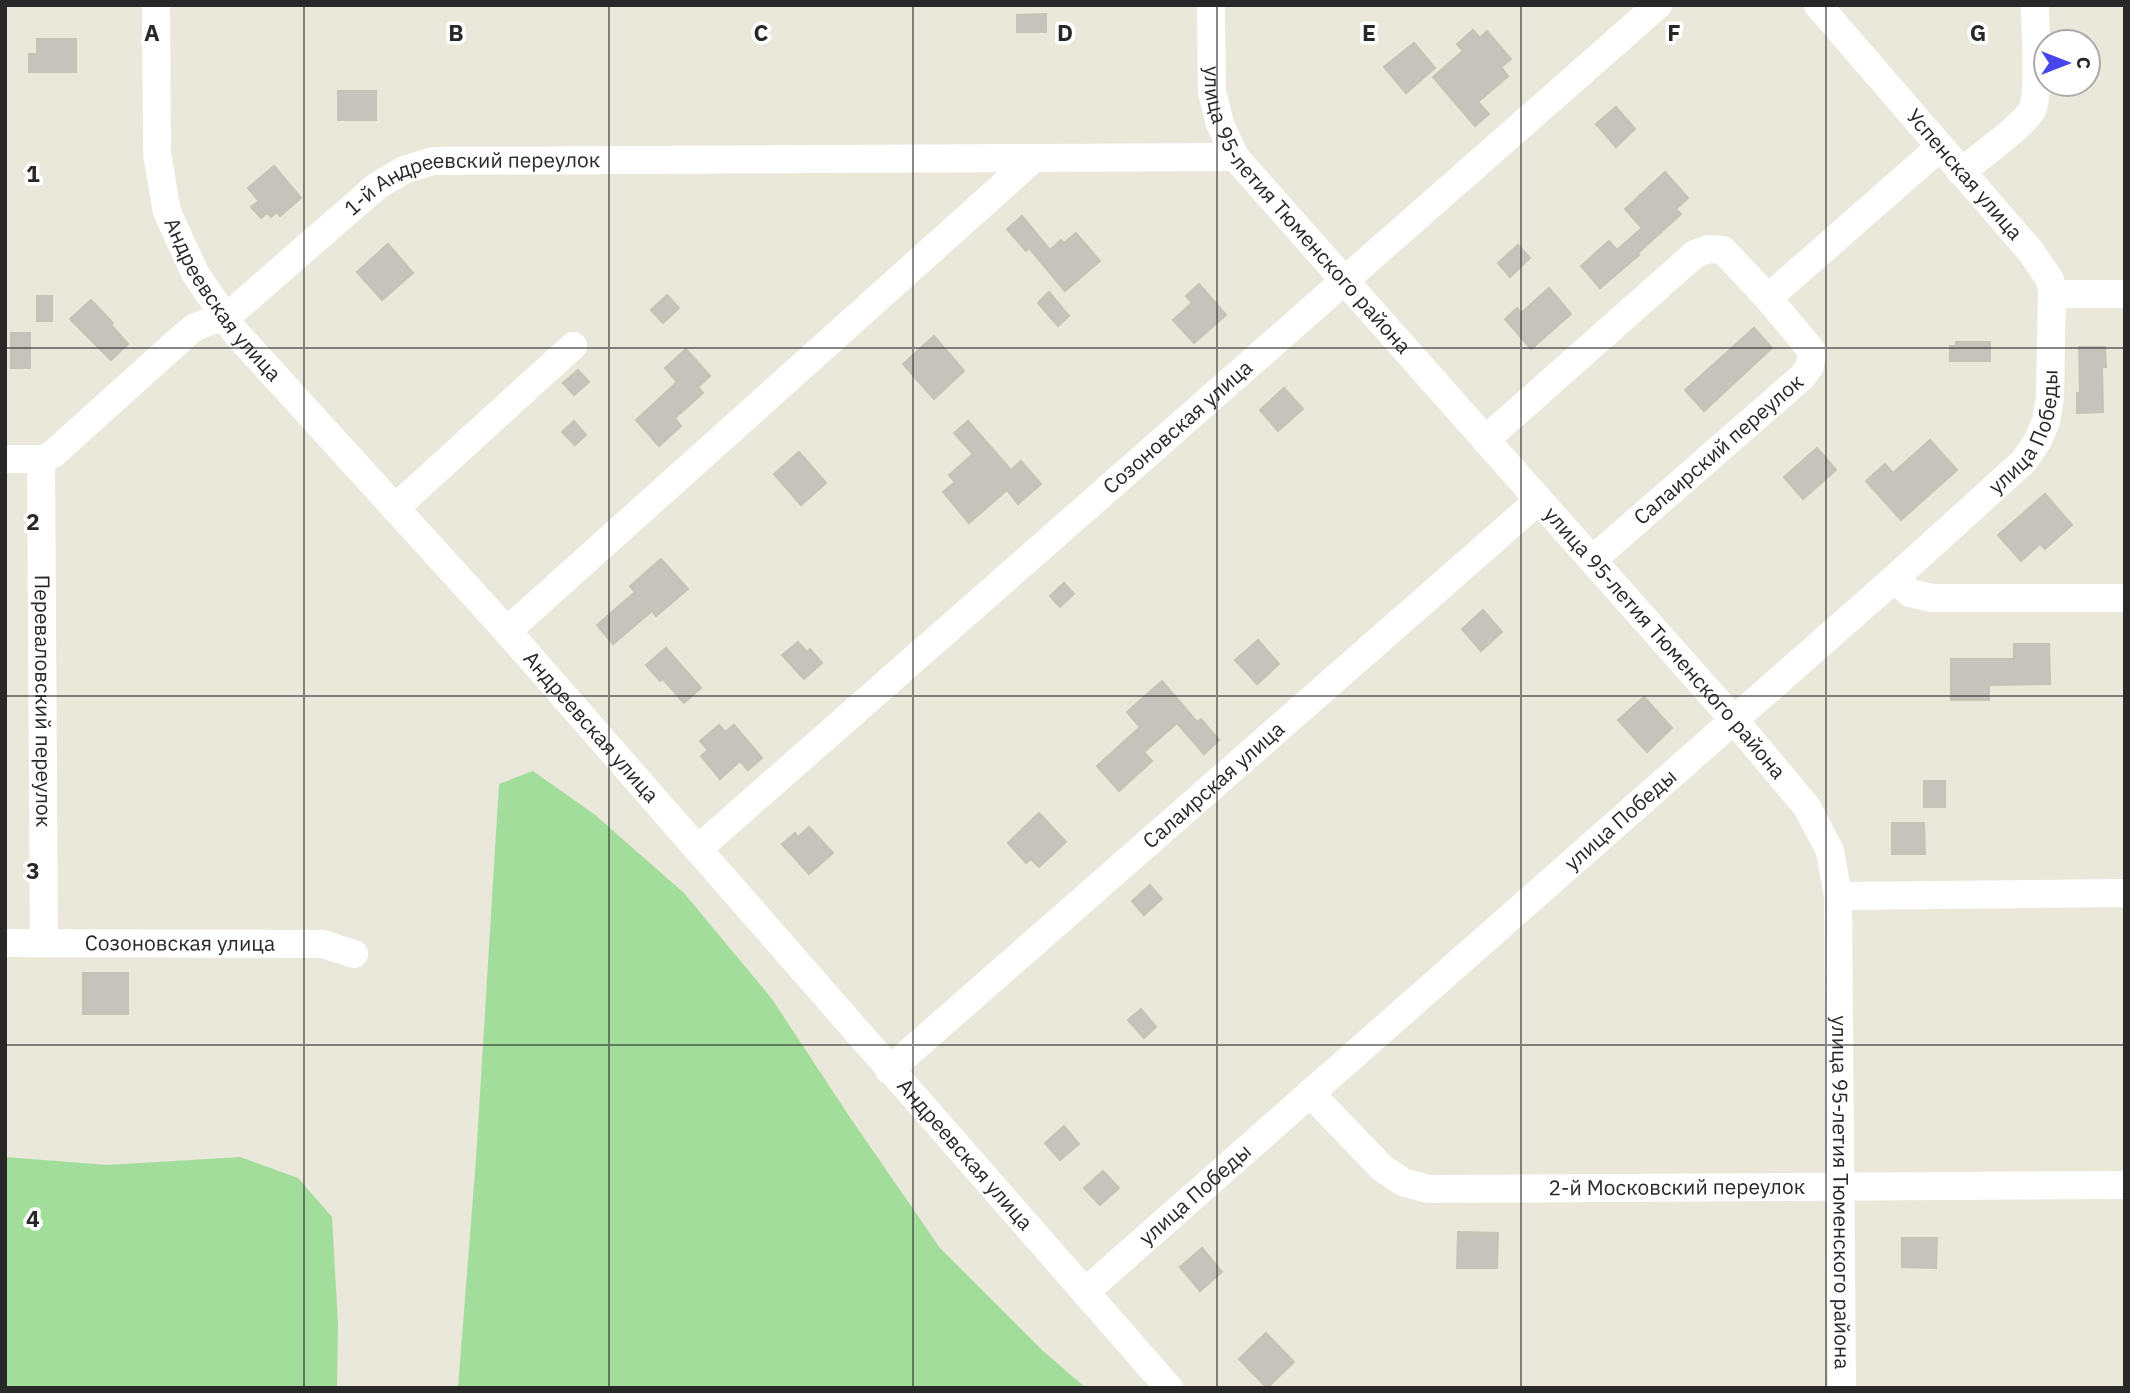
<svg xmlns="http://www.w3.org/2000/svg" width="2130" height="1393" viewBox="0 0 2130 1393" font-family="'IBM Plex Sans',sans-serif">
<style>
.green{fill:#a3dd9b}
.building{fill:#c5c3bb;stroke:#c5c3b5;stroke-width:2}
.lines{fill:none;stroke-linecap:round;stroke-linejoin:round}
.minor{stroke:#fff;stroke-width:28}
.grid{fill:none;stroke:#282828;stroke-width:2;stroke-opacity:0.55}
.labels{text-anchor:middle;stroke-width:7;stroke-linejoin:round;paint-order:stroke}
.street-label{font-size:21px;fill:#282828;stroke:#fff}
.grid-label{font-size:23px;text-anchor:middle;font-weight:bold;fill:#282828;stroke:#fff;stroke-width:7;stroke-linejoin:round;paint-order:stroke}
</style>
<rect width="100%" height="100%" fill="#eae7db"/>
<g class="green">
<path d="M 533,771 L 594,814 L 684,893 L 772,999 L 849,1116 L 940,1248 L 1043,1351 L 1086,1388 L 458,1388 L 476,1159 L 499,784 Z"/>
<path d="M 5,1157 L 107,1165 L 240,1157 L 298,1178 L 332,1217 L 338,1325 L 337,1388 L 5,1388 Z"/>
</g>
<g class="building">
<path d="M 1046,14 L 1046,32 L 1017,32 L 1017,15 Z"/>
<path d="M 1473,30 L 1480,38 L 1487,31 L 1511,59 L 1501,67 L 1508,76 L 1478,102 L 1489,114 L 1475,126 L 1433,77 L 1463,51 L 1457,44 Z"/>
<path d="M 37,39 L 76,39 L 76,72 L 29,72 L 29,54 L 37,54 Z"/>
<path d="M 1414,43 L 1435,68 L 1406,93 L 1384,67 Z"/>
<rect x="338" y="91" width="38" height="29"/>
<path d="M 1616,107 L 1635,129 L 1616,147 L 1596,124 Z"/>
<path d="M 274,166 L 301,198 L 280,216 L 277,212 L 271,217 L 267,213 L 261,218 L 251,207 L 259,201 L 248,188 Z"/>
<path d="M 1665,172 L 1688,198 L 1676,209 L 1681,214 L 1637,254 L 1639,255 L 1600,288 L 1581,266 L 1609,241 L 1617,250 L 1642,228 L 1625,209 Z"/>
<path d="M 1022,216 L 1050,250 L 1061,240 L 1064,243 L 1076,233 L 1100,261 L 1065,291 L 1029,248 L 1026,251 L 1007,229 Z"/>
<path d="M 388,244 L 413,273 L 382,300 L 357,272 Z"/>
<path d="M 1518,245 L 1530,258 L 1510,277 L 1498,263 Z"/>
<path d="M 1199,284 L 1226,315 L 1194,343 L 1173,320 L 1192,303 L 1186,296 Z"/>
<path d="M 1549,288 L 1571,314 L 1531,349 L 1505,319 L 1517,308 L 1521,313 Z"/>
<path d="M 1049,292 L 1069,316 L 1058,326 L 1038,303 Z"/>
<path d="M 667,295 L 679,308 L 663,323 L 651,310 Z"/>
<rect x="37" y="296" width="15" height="25"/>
<path d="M 91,300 L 113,323 L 111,325 L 128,344 L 111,360 L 70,319 Z"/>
<path d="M 1754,328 L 1772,348 L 1704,411 L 1685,390 Z"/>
<rect x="11" y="333" width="19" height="35"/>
<path d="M 934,336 L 964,371 L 934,399 L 903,364 Z"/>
<path d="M 1956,342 L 1990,342 L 1990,361 L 1950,361 L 1950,346 L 1956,346 Z"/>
<path d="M 2079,347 L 2105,347 L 2106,367 L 2102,367 L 2103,412 L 2077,413 L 2077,393 L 2080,393 Z"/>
<path d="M 686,349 L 710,376 L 698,387 L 703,393 L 675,418 L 681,426 L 659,446 L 636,420 L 677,382 L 665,368 Z"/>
<path d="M 578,370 L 589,382 L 574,395 L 563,383 Z"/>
<path d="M 1284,388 L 1303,409 L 1278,431 L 1260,410 Z"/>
<path d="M 574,421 L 586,435 L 575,445 L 562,432 Z"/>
<path d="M 968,421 L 1011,470 L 1021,461 L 1041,484 L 1018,504 L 1007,490 L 969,523 L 943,492 L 955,482 L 949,475 L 973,454 L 954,433 Z"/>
<path d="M 1930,440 L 1957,470 L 1901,520 L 1866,481 L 1885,464 L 1893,473 Z"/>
<path d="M 1817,448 L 1836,470 L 1803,499 L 1784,477 Z"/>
<path d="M 799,452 L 826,483 L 801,505 L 774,474 Z"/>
<path d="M 2045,494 L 2072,525 L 2045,549 L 2040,544 L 2021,561 L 1998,535 Z"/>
<path d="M 661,559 L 688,589 L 656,616 L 652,611 L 613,644 L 597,625 L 635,592 L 630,586 Z"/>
<path d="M 1064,583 L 1074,594 L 1060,607 L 1050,596 Z"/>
<path d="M 1483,610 L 1502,632 L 1481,651 L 1462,629 Z"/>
<path d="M 1258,640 L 1279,664 L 1257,684 L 1235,660 Z"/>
<path d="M 798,642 L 807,652 L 810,649 L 822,663 L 804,679 L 782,655 Z"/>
<path d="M 2014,644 L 2049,644 L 2050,684 L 1989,685 L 1989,700 L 1951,700 L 1951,659 L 2014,659 Z"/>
<path d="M 666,648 L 701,688 L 684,703 L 663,679 L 660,681 L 646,665 Z"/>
<path d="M 1162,681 L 1197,722 L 1201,719 L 1219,740 L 1204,754 L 1177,723 L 1144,752 L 1152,761 L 1119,791 L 1097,766 L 1140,727 L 1127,712 Z"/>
<path d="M 1644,697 L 1672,728 L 1647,752 L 1618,720 Z"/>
<path d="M 719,725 L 725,732 L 734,725 L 762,758 L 748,770 L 740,761 L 720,779 L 701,756 L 708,750 L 700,741 Z"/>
<rect x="1924" y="781" width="21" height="26"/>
<path d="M 1039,813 L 1066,842 L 1039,867 L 1031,859 L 1026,863 L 1008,843 Z"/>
<path d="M 1892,823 L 1924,823 L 1925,854 L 1892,854 Z"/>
<path d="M 809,827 L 833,853 L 809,874 L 782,844 L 795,833 L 798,837 Z"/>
<path d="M 1150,885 L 1162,899 L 1144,915 L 1132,901 Z"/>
<rect x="83" y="973" width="45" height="41"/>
<path d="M 1141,1009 L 1156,1027 L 1144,1038 L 1128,1020 Z"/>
<path d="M 1064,1126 L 1079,1144 L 1060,1160 L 1045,1143 Z"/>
<path d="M 1103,1171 L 1119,1188 L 1100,1205 L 1084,1188 Z"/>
<path d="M 1458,1232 L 1498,1233 L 1497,1268 L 1457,1268 Z"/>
<path d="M 1902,1238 L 1937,1238 L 1936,1268 L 1902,1267 Z"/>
<path d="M 1202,1248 L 1222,1272 L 1200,1291 L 1180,1267 Z"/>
<path d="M 1266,1333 L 1294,1362 L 1267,1388 L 1239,1359 Z"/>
</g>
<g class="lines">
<g class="minor">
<path id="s1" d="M 156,5 L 157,154 L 167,212 L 195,273 L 235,332 L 507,631 L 1169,1388"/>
<path id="s2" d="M 1211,5 L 1212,92 L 1220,124 L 1235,157 L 1734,720 L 1807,807 L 1830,851 L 1838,896 L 1842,1388"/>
<path id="s3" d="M 1818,5 L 2032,253 L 2050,280 L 2052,294 L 2125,294"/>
<path d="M 1961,172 C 1977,159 2024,125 2032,110 C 2040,94 2035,27 2035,5"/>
<path d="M 1485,440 L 1695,254 L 1709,249 L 1723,250 L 1768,298"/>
<path id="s4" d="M 5,459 L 43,459 L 53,454 L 184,336 L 195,327 L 230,314 L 377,186 L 404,170 L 433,161 L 1034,158"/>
<path id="s5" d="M 41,459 L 44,943"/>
<path d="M 395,508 L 573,346"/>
<path id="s6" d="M 1592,560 L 1802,377 L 1810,366 L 1812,351 L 1768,298 L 1940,147"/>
<path d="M 1894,579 L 1910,593 L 1932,598 L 2125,598"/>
<path d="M 507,631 L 1034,158 L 1235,157"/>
<path id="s7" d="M 698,849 L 1658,5"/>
<path d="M 1838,896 L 2125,893"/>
<path id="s8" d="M 5,943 L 323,944 L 354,954"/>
<path id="s9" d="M 889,1070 L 1539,500"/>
<path id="s10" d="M 1310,1093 L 1382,1168 L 1403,1182 L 1428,1189 L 2125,1185"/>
<path id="s11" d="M 1085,1292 L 1894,579 L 2024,461 L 2038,440 L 2046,421 L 2050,398 L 2052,294"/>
</g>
</g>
<path class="grid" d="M 304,5 L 304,1388M 609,5 L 609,1388M 913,5 L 913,1388M 1217,5 L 1217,1388M 1521,5 L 1521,1388M 1826,5 L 1826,1388M 5,348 L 2125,348M 5,696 L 2125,696M 5,1045 L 2125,1045"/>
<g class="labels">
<g class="street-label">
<text dy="7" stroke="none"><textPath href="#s3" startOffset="224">Успенская улица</textPath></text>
<text dy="7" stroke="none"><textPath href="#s4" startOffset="567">1-й Андреевский переулок</textPath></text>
<text dy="7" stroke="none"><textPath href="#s2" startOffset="238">улица 95-летия Тюменского района</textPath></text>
<text dy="7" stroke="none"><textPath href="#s1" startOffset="312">Андреевская улица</textPath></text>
<text dy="7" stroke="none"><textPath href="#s7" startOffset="639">Созоновская улица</textPath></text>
<text dy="7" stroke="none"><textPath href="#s11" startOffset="1281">улица Победы</textPath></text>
<text dy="7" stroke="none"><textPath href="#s6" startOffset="168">Салаирский переулок</textPath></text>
<text dy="7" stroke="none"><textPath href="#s2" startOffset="805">улица 95-летия Тюменского района</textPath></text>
<text dy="7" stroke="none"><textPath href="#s5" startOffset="242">Переваловский переулок</textPath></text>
<text dy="7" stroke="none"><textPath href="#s1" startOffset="878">Андреевская улица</textPath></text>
<text dy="7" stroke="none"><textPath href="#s9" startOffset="432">Салаирская улица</textPath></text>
<text dy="7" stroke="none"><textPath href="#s11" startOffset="714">улица Победы</textPath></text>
<text dy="7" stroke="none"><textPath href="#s8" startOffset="175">Созоновская улица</textPath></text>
<text dy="7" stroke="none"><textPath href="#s1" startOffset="1446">Андреевская улица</textPath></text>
<text dy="7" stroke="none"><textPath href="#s10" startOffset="404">2-й Московский переулок</textPath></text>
<text dy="7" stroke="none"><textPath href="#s2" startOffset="1414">улица 95-летия Тюменского района</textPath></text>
<text dy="7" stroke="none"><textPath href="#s11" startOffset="147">улица Победы</textPath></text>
</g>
</g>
<g class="grid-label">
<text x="152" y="41">A</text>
<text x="456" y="41">B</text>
<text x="761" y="41">C</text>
<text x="1065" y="41">D</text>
<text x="1369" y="41">E</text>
<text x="1674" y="41">F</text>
<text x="1978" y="41">G</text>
<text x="33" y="182">1</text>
<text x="33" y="530">2</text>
<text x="33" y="879">3</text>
<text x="33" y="1227">4</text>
</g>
<rect width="2130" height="1393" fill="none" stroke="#282828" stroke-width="14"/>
<g transform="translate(2067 63) rotate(90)"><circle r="33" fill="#ffffff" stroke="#a9a9a9" stroke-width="2"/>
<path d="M0-5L12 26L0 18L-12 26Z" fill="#4945ed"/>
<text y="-10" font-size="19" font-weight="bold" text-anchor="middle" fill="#282828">С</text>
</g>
</svg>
